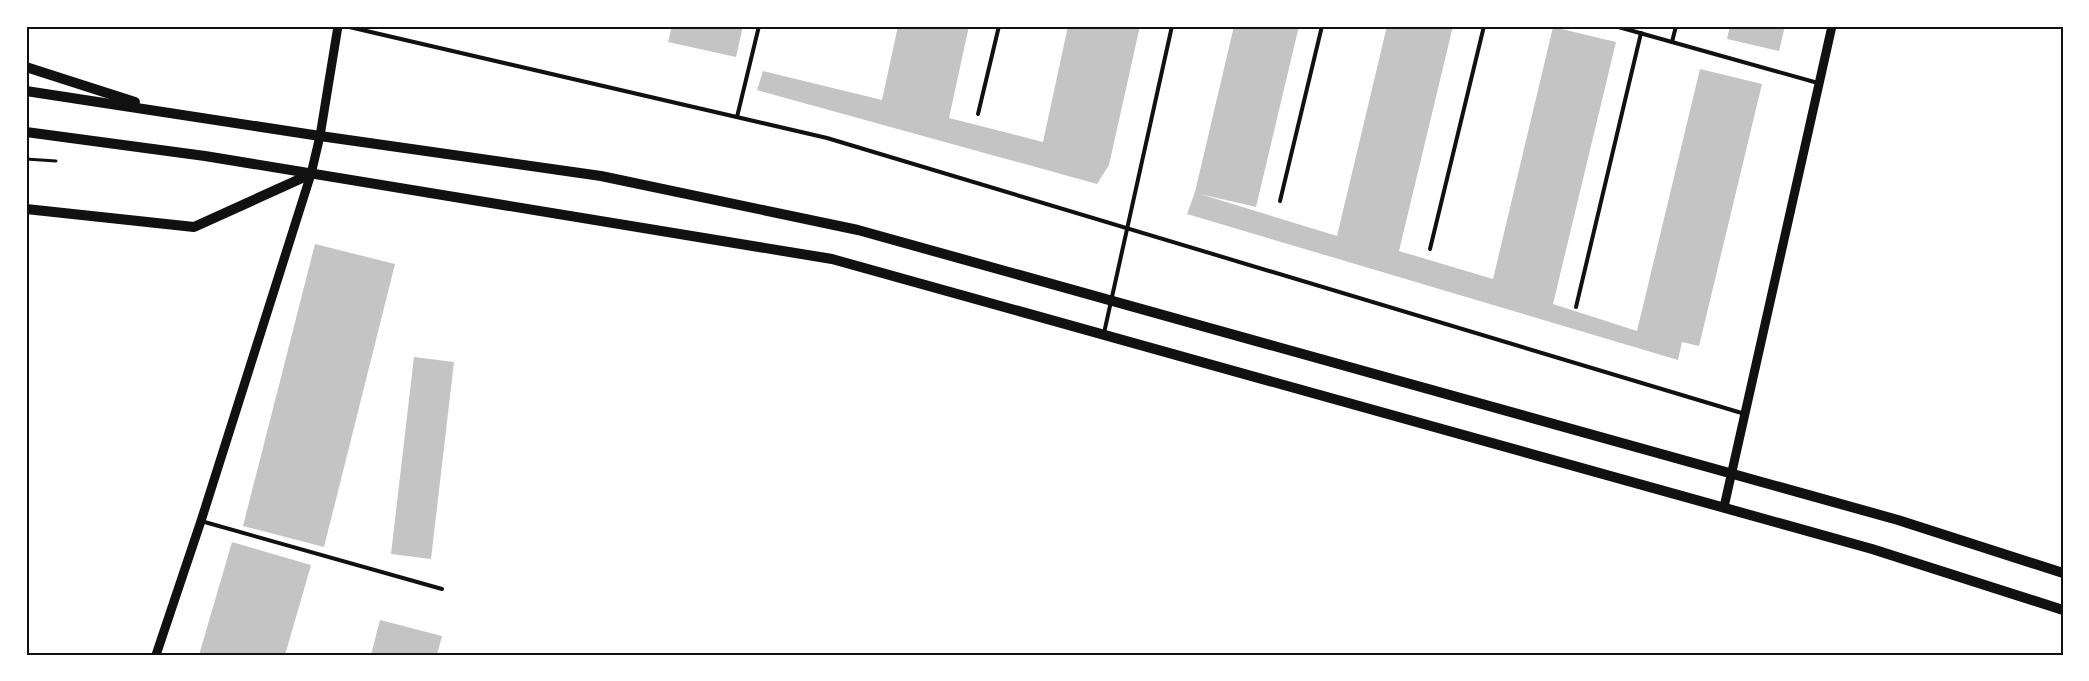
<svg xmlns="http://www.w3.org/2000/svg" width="2089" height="681" viewBox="0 0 2089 681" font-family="Raleway,sans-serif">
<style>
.building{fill:#c4c4c4}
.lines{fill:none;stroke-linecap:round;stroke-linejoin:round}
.path{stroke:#111;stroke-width:3}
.service{stroke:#111;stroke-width:4}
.tertiary{stroke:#111;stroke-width:9}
.secondary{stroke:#111;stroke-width:10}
.neatline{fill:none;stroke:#111;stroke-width:2}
</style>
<rect width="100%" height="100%" fill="#fff"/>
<g class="building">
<path d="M 672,26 L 743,26 L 736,57 L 668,42 Z"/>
<path d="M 898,26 L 969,26 L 949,118 L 1043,142 L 1068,26 L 1140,26 L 1109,165 L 1097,184 L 757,90 L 763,71 L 882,100 Z"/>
<path d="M 1234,26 L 1299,26 L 1256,207 L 1200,194 L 1337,236 L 1387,26 L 1453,26 L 1399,251 L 1493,279 L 1553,27 L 1616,42 L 1553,304 L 1637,331 L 1700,69 L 1762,84 L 1699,346 L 1682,342 L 1678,360 L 1187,214 L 1195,192 Z"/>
<path d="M 1730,26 L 1785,26 L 1779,51 L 1727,39 Z"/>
<path d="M 315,244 L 395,264 L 324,547 L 243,526 Z"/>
<path d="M 414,357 L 454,362 L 431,559 L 391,554 Z"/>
<path d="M 232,542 L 311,565 L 285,655 L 199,655 Z"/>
<path d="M 380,620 L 442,636 L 437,655 L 371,655 Z"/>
</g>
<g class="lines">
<path class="path" d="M 26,159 L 56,161"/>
<g class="service">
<path d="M 345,26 L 827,138 L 1745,414"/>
<path d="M 1615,26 L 1818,83"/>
<path d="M 1672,42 L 1676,26"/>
<path d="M 978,114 L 999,26"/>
<path d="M 737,117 L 759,26"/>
<path d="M 1280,201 L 1322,26"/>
<path d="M 1430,249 L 1484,26"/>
<path d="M 1576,307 L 1641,33"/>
<path d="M 1104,333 L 1172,26"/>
<path d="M 201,521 L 442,589"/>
</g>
<g class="tertiary">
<path d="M 1724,507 L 1832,26"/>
<path d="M 156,655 L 201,521 L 311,174 L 320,136 L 338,26"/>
</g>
<g class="secondary">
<path d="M 26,67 L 135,102"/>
<path d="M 26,91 L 320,136 L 601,176 L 858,230 L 1898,520 L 2063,573"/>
<path d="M 26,132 L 205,156 L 832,259 L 1872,549 L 2063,610"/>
<path d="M 26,209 L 194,227 L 311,174"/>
</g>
</g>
<rect width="2089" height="681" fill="none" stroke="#ffffff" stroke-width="55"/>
<rect x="28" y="28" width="2034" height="626" class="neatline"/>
</svg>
